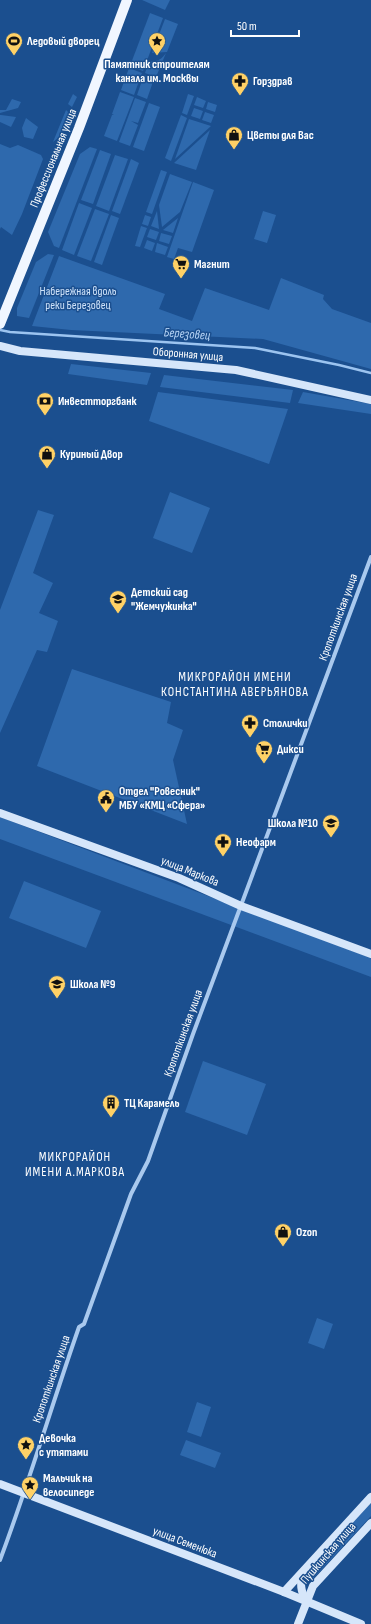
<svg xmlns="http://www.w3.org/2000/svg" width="371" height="1624" viewBox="0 0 371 1624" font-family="'Sofia Sans Condensed',sans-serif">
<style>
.green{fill:#2e69ad}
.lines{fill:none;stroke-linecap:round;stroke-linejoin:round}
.stream{stroke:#9cc4f0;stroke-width:2.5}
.street{stroke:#a9c9ee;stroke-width:4}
.secondary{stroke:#d6e6fa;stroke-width:8}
.primary{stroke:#f0f6ff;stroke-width:10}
.labels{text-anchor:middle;stroke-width:3;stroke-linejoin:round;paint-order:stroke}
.poi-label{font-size:12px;font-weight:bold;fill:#fff;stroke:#1b4f8f;text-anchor:start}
.street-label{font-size:12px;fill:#fff;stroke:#1b4f8f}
.park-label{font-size:12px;fill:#cfe3fa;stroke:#1b4f8f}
.water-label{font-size:13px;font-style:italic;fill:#b5d3f5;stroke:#1b4f8f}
.neighbourhood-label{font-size:13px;letter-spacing:1px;fill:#fff;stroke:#1b4f8f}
</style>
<rect width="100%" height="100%" fill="#1b4f8f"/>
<g class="green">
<path d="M 142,0 L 170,0 L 165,10 Z"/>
<path d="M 150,13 L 163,18 L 143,71 L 130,66 Z"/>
<path d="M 165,19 L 178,24 L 167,52 L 152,53 Z"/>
<path d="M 166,53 L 156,77 L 145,73 L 149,61 C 157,62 161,60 166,53 Z"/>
<path d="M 129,68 L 142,73 L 134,95 L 121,90 Z"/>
<path d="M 144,75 L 154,79 L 147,99 L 137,95 Z"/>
<path d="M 120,92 L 134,97 L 117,141 L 104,136 L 112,115 L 114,115 L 112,114 Z"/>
<path d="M 73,94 L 77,97 L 72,107 L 68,104 Z"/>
<path d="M 188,94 L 194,96 L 187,115 L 182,113 Z"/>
<path d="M 197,97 L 206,101 L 203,108 L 194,105 Z"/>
<path d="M 135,98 L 146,102 L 138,123 L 131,121 L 138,125 L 130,146 L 119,142 Z"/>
<path d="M 12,99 L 21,102 L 18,108 L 0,113 L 0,110 L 6,110 Z"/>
<path d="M 208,102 L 217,105 L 215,112 L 206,109 Z"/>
<path d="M 149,103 L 160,107 L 144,151 L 133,147 Z"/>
<path d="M 194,108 L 203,111 L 200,119 L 191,116 Z"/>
<path d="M 66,110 L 70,114 C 66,125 63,135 53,142 Z"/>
<path d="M 205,112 L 214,115 L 211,123 L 202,120 Z"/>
<path d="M 0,115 L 1,115 L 16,117 L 11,127 L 0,122 Z"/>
<path d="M 181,115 L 187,118 L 171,161 L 165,158 Z"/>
<path d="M 26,118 L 38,127 L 33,139 L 24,137 L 22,128 Z"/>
<path d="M 189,119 L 211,126 L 175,159 Z"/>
<path d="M 210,130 L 196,170 L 174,163 Z"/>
<path d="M 0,144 L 10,148 L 18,145 L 41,155 L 43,159 L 22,214 L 12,235 L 1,227 L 0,229 Z"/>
<path d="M 90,147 L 97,149 L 59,248 L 54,246 L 48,232 L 80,154 Z"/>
<path d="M 100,150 L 111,154 L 93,204 L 81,200 Z"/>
<path d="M 115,155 L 128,159 L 109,211 L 96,206 Z"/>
<path d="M 131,159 L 139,163 L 120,214 L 112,211 Z"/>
<path d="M 161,170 L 167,172 L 152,214 L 146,212 Z"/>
<path d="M 170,174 L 192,182 L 180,212 L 162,227 L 159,205 Z"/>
<path d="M 193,182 L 214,190 L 192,252 L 178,248 L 174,259 L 167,257 Z"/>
<path d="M 79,203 L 92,208 L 74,255 L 62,250 Z"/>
<path d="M 95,209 L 109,214 L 91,261 L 77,256 Z"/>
<path d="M 157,211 L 159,229 L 151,226 Z"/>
<path d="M 263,211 L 276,215 L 267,243 L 254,239 Z"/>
<path d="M 111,215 L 119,218 L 102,265 L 94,262 Z"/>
<path d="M 145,215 L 151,217 L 148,226 L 142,224 Z"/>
<path d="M 178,218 L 173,233 L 163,230 Z"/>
<path d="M 141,226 L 147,228 L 140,247 L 135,246 Z"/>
<path d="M 150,229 L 159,232 L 156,240 L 147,237 Z"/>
<path d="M 161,233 L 172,236 L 169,244 L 159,241 Z"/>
<path d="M 147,240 L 155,243 L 152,251 L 144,248 Z"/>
<path d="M 157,243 L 168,247 L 165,255 L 155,252 Z"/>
<path d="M 48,254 L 54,255 L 29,318 L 17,316 L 17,308 L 36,262 Z"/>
<path d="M 59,256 L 165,294 L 159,309 L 192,321 L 205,288 L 269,310 L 281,278 L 324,295 L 323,299 L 332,309 L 371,323 L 371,369 L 263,339 L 71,330 L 32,326 Z"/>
<path d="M 71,364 L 151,373 L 147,385 L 68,374 Z"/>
<path d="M 164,375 L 293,390 L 290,403 L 160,387 Z"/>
<path d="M 158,392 L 288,409 L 269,464 L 149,421 Z"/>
<path d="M 303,392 L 371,404 L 371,414 L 298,403 Z"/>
<path d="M 170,492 L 210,508 L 192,553 L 153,538 Z"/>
<path d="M 38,510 L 54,515 L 33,573 L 53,583 L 39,613 L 58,621 L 47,652 L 37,650 L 0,733 L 0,610 Z"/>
<path d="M 72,669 L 171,702 L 167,723 L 183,730 L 173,760 L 187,824 L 37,766 Z"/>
<path d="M 0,817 L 371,958 L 371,977 L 0,839 Z"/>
<path d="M 24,881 L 101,911 L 86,948 L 9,918 Z"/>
<path d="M 203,1061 L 266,1084 L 247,1135 L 185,1112 Z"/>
<path d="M 317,1318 L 333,1324 L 324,1349 L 308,1343 Z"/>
<path d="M 197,1402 L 211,1407 L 201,1437 L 187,1432 Z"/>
<path d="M 186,1440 L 221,1453 L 215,1468 L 180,1455 Z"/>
<path d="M 371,1503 L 371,1516 L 311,1581 L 304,1574 Z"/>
</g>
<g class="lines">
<path class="stream" d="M 0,330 L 10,332 L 255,348 L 339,365 L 371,373"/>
<path class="street" d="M 0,1560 C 29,1483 52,1404 79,1327 L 84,1324 L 131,1194 L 148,1161 L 193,1034 L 371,557"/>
<g class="secondary">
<path d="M 0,346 L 20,351 L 236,370 L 371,400"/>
<path d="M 0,813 L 179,878 L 241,906 L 371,954"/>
<path d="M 0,1484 L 284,1592 L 361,1624"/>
<path d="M 304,1572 C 299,1583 301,1591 306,1602"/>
<path d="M 284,1592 L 371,1497"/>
<path d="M 298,1624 L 313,1586 L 371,1523"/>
</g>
<path class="primary" d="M 0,324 L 79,128 L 127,0"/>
</g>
<defs>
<g id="stadium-pin" transform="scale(0.9)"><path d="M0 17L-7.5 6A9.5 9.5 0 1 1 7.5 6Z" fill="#ffd166" stroke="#1b4f8f"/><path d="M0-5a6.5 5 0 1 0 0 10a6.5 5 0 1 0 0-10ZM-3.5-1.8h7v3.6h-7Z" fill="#111"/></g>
<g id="sight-pin" transform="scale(0.9)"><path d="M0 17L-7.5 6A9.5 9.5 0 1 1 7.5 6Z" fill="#ffd166" stroke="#1b4f8f"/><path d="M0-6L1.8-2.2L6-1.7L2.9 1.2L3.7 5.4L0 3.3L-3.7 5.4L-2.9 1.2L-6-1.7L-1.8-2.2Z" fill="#111"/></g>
<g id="pharmacy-pin" transform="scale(0.9)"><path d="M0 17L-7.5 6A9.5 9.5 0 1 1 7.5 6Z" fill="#ffd166" stroke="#1b4f8f"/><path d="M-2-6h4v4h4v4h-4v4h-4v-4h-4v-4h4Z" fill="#111"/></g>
<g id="shop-pin" transform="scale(0.9)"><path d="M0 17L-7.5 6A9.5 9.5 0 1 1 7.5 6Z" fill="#ffd166" stroke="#1b4f8f"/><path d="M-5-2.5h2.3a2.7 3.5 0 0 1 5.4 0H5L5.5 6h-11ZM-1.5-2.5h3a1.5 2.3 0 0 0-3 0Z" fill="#111"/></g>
<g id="supermarket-pin" transform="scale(0.9)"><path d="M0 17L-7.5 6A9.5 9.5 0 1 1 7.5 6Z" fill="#ffd166" stroke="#1b4f8f"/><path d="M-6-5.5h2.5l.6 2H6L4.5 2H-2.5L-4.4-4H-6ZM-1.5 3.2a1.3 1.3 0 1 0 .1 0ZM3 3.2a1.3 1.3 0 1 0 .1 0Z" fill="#111"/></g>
<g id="bank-pin" transform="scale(0.9)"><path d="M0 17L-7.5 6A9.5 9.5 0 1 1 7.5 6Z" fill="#ffd166" stroke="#1b4f8f"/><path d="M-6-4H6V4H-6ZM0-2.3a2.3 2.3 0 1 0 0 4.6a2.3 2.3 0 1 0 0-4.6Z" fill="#111"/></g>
<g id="school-pin" transform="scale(0.9)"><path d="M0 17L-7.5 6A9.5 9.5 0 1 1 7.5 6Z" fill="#ffd166" stroke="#1b4f8f"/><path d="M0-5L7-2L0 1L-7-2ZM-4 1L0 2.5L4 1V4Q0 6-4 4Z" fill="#111"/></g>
<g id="civic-pin" transform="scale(0.9)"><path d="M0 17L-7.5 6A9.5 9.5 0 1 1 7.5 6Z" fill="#ffd166" stroke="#1b4f8f"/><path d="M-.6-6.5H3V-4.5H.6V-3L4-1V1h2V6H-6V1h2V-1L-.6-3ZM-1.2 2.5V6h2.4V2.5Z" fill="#111"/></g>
<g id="building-pin" transform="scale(0.9)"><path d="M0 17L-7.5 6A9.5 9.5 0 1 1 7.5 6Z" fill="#ffd166" stroke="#1b4f8f"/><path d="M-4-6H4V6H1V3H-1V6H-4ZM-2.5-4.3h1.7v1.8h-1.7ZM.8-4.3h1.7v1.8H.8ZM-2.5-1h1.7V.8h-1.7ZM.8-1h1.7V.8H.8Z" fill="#111"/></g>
</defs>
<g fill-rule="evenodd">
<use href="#stadium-pin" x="14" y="41"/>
<use href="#sight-pin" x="157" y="41"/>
<use href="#pharmacy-pin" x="240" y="81"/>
<use href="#shop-pin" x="234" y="135"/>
<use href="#supermarket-pin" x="181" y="264"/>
<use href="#bank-pin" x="45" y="401"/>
<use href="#shop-pin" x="47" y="454"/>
<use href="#school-pin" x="118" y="599"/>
<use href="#pharmacy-pin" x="250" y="723"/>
<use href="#supermarket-pin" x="264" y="749"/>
<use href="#civic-pin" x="106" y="798"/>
<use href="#school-pin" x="331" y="823"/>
<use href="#pharmacy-pin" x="223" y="842"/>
<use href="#school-pin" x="57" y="984"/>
<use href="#building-pin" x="111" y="1103"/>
<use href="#shop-pin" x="283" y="1232"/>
<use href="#sight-pin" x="26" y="1445"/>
<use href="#sight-pin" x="30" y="1485"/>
</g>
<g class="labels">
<g class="poi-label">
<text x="27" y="45">Ледовый дворец</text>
<text x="157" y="68" text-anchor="middle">Памятник строителям<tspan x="157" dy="14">канала им. Москвы</tspan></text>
<text x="253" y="85">Горздрав</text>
<text x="247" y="139">Цветы для Вас</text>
<text x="194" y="268">Магнит</text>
<text x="58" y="405">Инвестторгбанк</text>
<text x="60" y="458">Куриный Двор</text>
<text x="131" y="596">Детский сад<tspan x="131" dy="14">"Жемчужинка"</tspan></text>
<text x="263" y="727">Столички</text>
<text x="277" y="753">Дикси</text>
<text x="119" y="795">Отдел "Ровесник"<tspan x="119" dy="14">МБУ «КМЦ «Сфера»</tspan></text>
<text x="318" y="827" text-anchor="end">Школа №10</text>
<text x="236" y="846">Неофарм</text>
<text x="70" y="988">Школа №9</text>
<text x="124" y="1107">ТЦ Карамель</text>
<text x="296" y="1236">Ozon</text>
<text x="39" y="1442">Девочка<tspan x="39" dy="14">с утятами</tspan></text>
<text x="43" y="1482">Мальчик на<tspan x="43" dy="14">велосипеде</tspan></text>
</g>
<g class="street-label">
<text transform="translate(53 158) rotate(-68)" y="4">Профессиональная улица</text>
<text transform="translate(188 354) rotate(5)" y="4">Оборонная улица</text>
<text transform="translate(338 617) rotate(-70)" y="4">Кропоткинская улица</text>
<text transform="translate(190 871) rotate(22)" y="4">улица Маркова</text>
<text transform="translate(183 1033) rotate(-70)" y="4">Кропоткинская улица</text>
<text transform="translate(51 1379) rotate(-71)" y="4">Кропоткинская улица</text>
<text transform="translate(185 1542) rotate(21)" y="4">улица Семенюка</text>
<text transform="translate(328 1553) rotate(-49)" y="4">Пушкинская улица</text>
</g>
<g class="park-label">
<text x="78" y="295">Набережная вдоль<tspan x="78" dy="14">реки Березовец</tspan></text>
</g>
<g class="water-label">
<text transform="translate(187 333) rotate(4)" y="5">Березовец</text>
</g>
<g class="neighbourhood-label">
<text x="235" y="681">МИКРОРАЙОН ИМЕНИ<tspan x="235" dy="15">КОНСТАНТИНА АВЕРЬЯНОВА</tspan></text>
<text x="75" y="1161">МИКРОРАЙОН<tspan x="75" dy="15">ИМЕНИ А.МАРКОВА</tspan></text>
</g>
</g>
<path d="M231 30v6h68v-6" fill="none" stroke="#ffffff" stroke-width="2"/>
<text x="237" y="30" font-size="12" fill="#ffffff" stroke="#1b4f8f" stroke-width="3" paint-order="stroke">50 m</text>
</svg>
